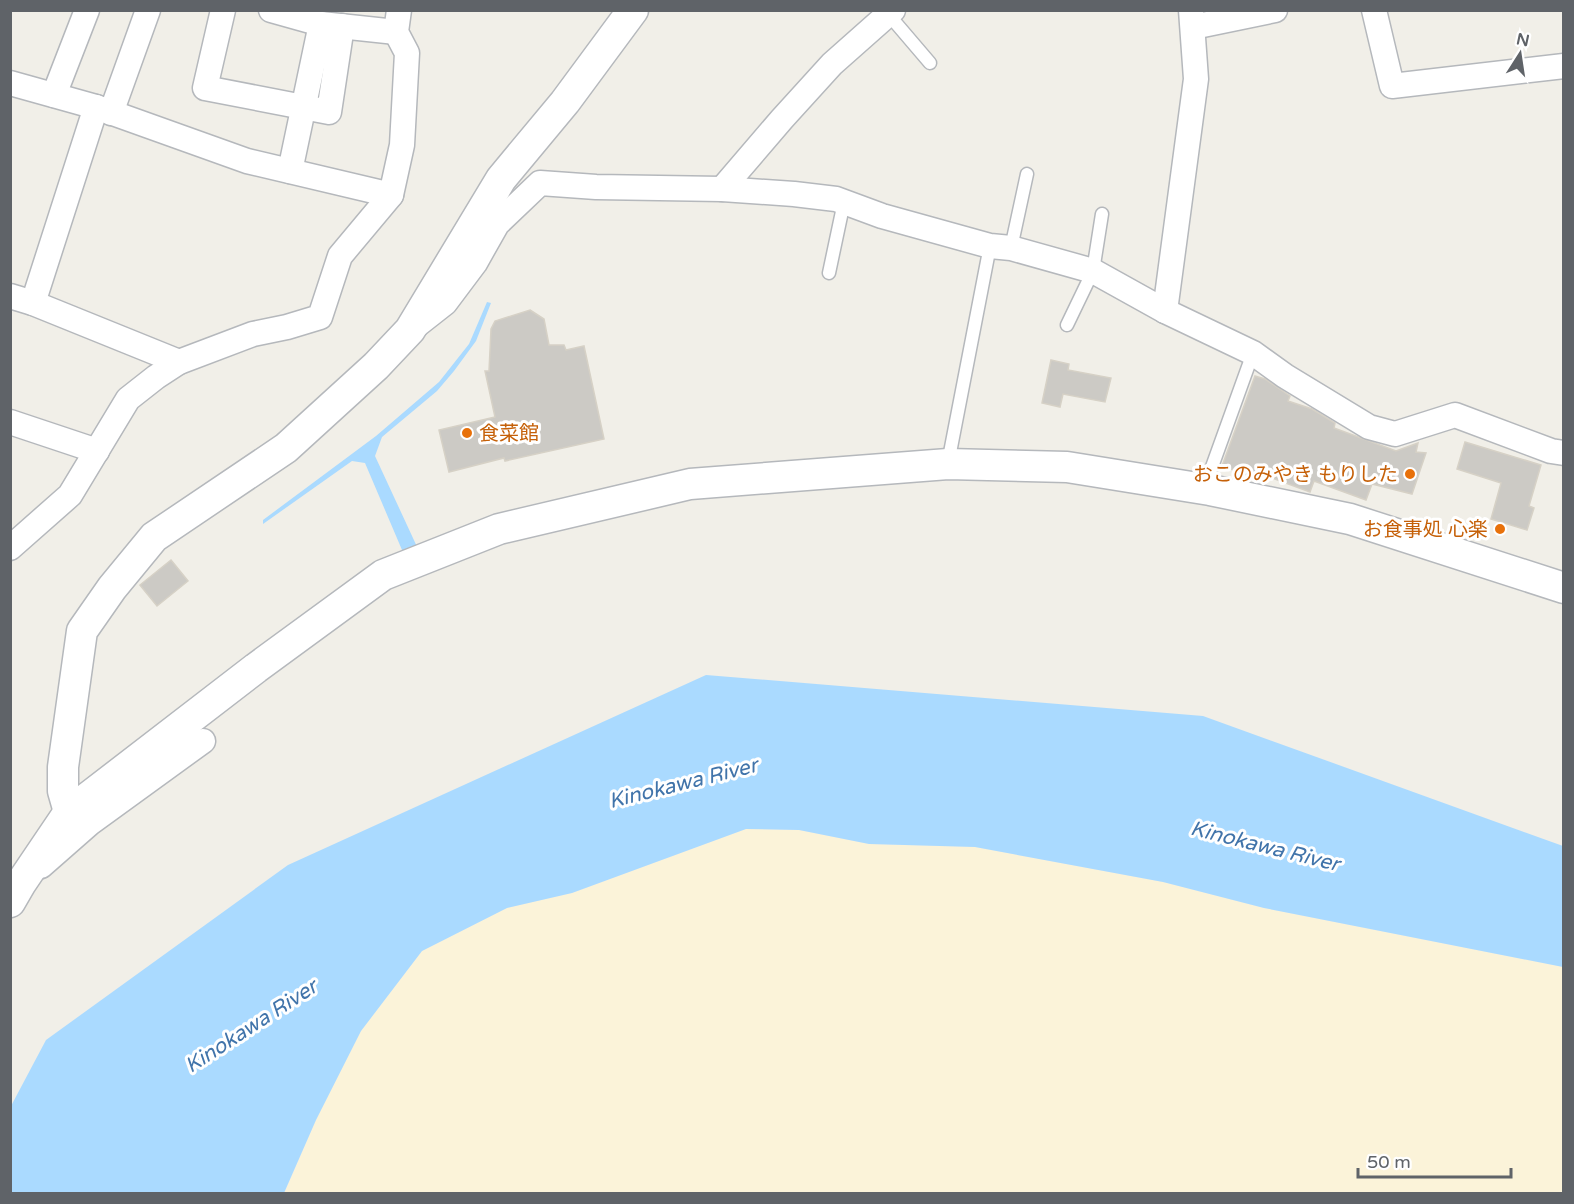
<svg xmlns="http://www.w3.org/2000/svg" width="1574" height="1204" viewBox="0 0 1574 1204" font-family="'Varela Round','Noto Sans JP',sans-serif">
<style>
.sand{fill:#fbf3d9}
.water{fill:#aadaff}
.building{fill:#cccac5;stroke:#d6d1c6;stroke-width:1.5}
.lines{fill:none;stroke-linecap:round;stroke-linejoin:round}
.service-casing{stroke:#b5b8bc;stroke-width:15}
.minor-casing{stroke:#b5b8bc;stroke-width:27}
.tertiary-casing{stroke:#b5b8bc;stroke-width:33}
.service{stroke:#fff;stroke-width:12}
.minor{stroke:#fff;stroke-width:24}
.tertiary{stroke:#fff;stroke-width:30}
.food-dot{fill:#e8710a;stroke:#fff;stroke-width:2}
.labels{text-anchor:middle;stroke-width:6;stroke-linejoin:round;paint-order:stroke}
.food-label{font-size:20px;fill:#c56008;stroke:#fff;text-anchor:end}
.water-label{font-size:21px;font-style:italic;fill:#4174aa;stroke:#fff}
</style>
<rect width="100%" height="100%" fill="#f1efe8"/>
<path class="sand" d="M 746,829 L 799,830 L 869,844 L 975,847 L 1163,882 L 1264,908 L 1563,967 L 1563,1193 L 284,1194 L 316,1120 L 361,1031 L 422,951 L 507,908 L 572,893 Z"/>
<g class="water">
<path d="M 487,302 L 491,303 L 476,341 L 454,371 L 437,391 L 382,437 L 375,456 L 419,551 L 405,557 L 365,463 L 352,461 L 263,524 L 263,520 L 376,436 L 439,382 L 469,344 Z"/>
<path d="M 706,675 L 1203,716 L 1563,846 L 1563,967 L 1264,908 L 1163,882 L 975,847 L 869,844 L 799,830 L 746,829 L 572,893 L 507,908 L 422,951 L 361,1031 L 316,1120 L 284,1193 L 11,1193 L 11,1106 L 46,1040 L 288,865 Z"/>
</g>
<g class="building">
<path d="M 530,310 L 544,319 L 549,345 L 564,345 L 566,350 L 584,346 L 604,439 L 505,461 L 504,458 L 449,472 L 439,430 L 495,417 L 485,371 L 489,371 L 491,329 L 495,321 Z"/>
<path d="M 1051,360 L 1069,364 L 1068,370 L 1111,378 L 1105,402 L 1063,394 L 1060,407 L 1042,403 Z"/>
<path d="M 1255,376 L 1265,379 L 1290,396 L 1288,401 L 1312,409 L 1335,423 L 1334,428 L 1396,451 L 1418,443 L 1416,452 L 1426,453 L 1412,494 L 1372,484 L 1366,500 L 1314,481 L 1310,492 L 1261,474 L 1259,479 L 1222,466 Z"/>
<path d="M 1465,442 L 1541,465 L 1529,506 L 1534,508 L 1527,530 L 1491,519 L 1501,483 L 1457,469 Z"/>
<path d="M 171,560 L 188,581 L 157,606 L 140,585 Z"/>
</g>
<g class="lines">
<g class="service-casing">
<g id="service">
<path d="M 889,15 L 930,63"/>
<path d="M 1011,248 L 1027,174"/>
<path d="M 829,273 L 844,202"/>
<path d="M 1067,325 L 1093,271 L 1102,214"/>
<path d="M 948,463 L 990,246"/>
<path d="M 1204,489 L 1253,353"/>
</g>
</g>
<g class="minor-casing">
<g id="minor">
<path d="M 223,10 L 205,88 L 329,112 L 342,26"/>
<path d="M 271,10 L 321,24 L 396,32"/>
<path d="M 1374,10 L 1392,86 L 1564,66"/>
<path d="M 1193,27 L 1275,10"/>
<path d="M 10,83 L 96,107 L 247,161 L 391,195"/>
<path d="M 54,95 L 87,10"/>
<path d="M 111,113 L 148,10"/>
<path d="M 290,171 L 321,24"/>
<path d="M 722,189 L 782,119 L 832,64 L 893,10"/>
<path d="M 10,296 L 33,303 L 179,362"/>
<path d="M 33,303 L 96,107"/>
<path d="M 1165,311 L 1196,79 L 1191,10"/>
<path d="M 417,325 L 445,303 L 475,263 L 497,224 L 540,183 L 596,187 L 722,189 L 794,194 L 836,199 L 882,216 L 990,246 L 1011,248 L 1093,271 L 1165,311 L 1253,353 L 1285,376 L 1369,427 L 1395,434 L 1455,415 L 1551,451 L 1564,453"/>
<path d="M 10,422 L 97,451"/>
<path d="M 10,548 L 70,495 L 128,399 L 156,377 L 179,362 L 253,334 L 287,327 L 320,317 L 340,256 L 391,195 L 402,145 L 407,53 L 396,32 L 399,10"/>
<path d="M 41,866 L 90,823 L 203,741"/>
</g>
</g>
<g class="tertiary-casing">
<g id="tertiary">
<path d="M 69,812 L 63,791 L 63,767 L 82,631 L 112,588 L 154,537 L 286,448 L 376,366 L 410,330 L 501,179 L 565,102 L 633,10"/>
<path d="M 10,902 L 21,883 L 69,812 L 256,668 L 383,575 L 499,529 L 690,484 L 948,464 L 1067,467 L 1210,490 L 1350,519 L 1564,588"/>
</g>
</g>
<use href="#service" class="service"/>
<use href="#minor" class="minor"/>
<use href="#tertiary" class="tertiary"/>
</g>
<g class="food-dot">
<circle cx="467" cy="433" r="6"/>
<circle cx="1410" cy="474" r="6"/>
<circle cx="1500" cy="529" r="6"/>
</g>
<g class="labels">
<g class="food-label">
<text x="479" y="440" text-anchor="start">食菜館</text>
<text x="1398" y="481">おこのみやき もりした</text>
<text x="1488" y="536">お食事処 心楽</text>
</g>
<g class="water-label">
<text transform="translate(683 783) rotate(-14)" y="7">Kinokawa River</text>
<text transform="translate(1265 846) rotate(14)" y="7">Kinokawa River</text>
<text transform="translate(251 1026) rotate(-33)" y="7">Kinokawa River</text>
</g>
</g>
<rect width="1574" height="1204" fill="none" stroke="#5f6368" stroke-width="24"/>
<g transform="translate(1520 54) rotate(12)" stroke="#ffffff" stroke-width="4.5" paint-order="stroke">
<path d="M0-4.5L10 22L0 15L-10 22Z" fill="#5f6368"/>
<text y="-9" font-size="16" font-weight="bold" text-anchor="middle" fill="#5f6368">N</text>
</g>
<path d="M1358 1168v9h153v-9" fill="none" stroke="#5f6368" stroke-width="3"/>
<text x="1367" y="1168" font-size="18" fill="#5f6368" stroke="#ffffff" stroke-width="4.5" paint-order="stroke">50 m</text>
</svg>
